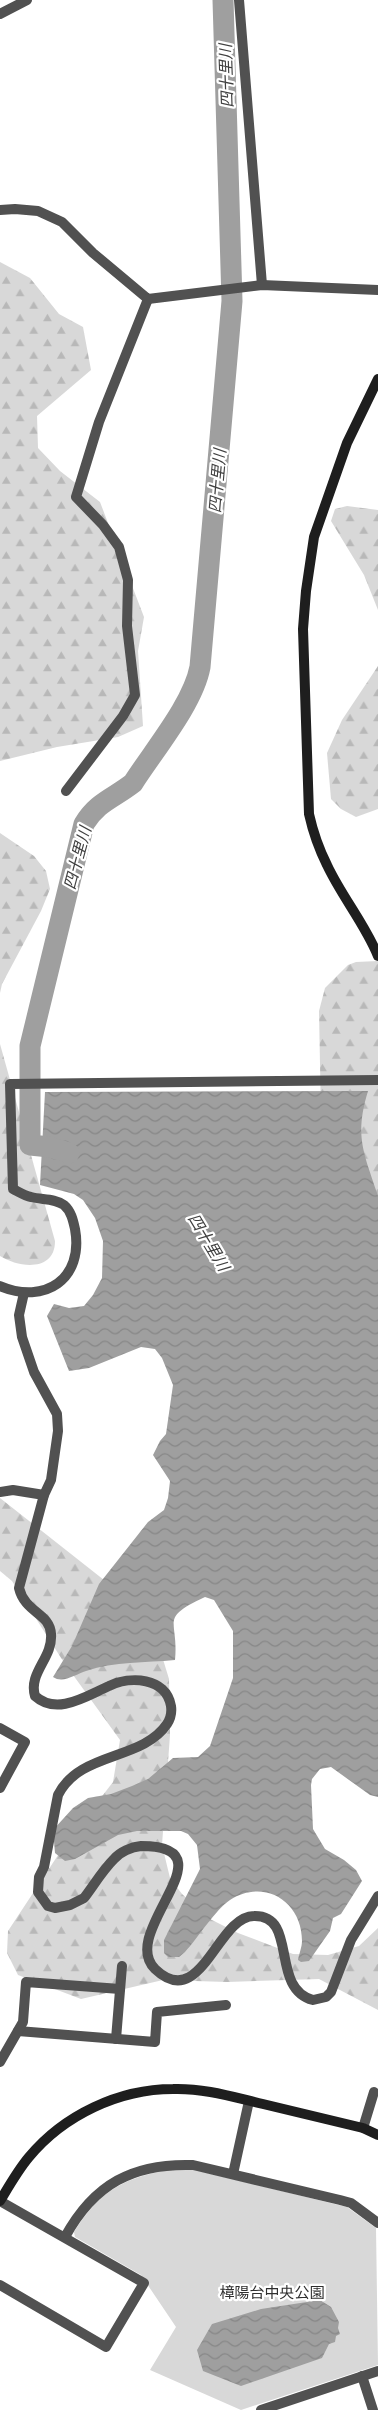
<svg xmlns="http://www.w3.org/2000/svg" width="378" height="2410" viewBox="0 0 378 2410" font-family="Karla,'Noto Sans JP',sans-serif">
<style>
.forest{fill:url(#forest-firs)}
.green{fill:#d8d8d8}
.water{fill:url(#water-waves)}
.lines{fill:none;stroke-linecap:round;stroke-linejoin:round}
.river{stroke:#9f9f9f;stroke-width:21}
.street{stroke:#515151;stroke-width:10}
.secondary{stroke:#1e1e1e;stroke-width:10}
.labels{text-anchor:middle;stroke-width:4.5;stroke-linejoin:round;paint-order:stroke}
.park-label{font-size:15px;fill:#2f2f2f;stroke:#fff}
.water-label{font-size:16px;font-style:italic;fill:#404040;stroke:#fff}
</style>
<defs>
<pattern id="forest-firs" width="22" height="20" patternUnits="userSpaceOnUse" patternTransform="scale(1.25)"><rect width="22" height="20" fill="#d8d8d8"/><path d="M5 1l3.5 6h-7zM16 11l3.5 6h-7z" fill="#b8b8b8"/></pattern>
<pattern id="water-waves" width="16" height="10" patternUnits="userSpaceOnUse" patternTransform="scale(1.25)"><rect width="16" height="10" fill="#9f9f9f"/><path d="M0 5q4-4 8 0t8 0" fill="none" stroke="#878787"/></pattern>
</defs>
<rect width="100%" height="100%" fill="#fff"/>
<g class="forest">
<path d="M 0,262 L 30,278 L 59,314 L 83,327 L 91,370 L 37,416 L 38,448 L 60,471 L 100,502 L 144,617 L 138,651 L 143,726 L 118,737 L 57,747 L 0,761 Z"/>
<path d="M 347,506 L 378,510 L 378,610 L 364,575 L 331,521 L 335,509 Z"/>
<path d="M 378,666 L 378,809 L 356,817 L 341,809 L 331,799 L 327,753 L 342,720 Z"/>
<path d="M 0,833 L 34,856 L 46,871 L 50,889 L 41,911 L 2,984 L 0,993 Z"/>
<path d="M 378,961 L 378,1341 L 321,1117 L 319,1011 L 325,988 L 348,965 L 356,962 Z"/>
<path d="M 0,1044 L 55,1241 C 55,1272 19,1268 0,1256 Z"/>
<path d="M 0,1498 L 104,1580 L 155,1633 L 169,1679 L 170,1735 L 162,1845 L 170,1878 L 182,1894 L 210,1919 L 238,1933 L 293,1954 L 328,1955 L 359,1946 L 378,1928 L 378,2010 L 319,1979 L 227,1982 L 163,1980 L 81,1999 L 18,1975 L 7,1953 L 8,1931 L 66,1843 L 113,1782 L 120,1740 L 63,1661 L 12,1581 L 0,1571 Z"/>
</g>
<path class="green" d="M 173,2169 L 195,2170 L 347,2207 L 376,2228 L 378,2365 L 241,2410 L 150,2370 L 176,2327 L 141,2275 L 75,2237 L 74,2232 C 101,2189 124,2178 173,2169 Z"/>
<g class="water">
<path d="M 368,1091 C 354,1137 364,1153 378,1196 L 378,1797 L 370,1795 L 331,1767 L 320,1769 L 312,1779 L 311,1785 L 313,1829 L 325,1849 L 344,1860 L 356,1870 L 362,1881 L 341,1914 L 333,1918 L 330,1931 L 309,1961 L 301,1962 L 298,1960 C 299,1954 302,1947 302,1941 C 302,1901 264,1878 230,1900 C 216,1909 197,1939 185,1952 L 179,1957 L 168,1957 L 164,1953 L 164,1940 L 200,1869 L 197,1845 L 188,1834 L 181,1831 L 137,1831 L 118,1835 L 75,1859 L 65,1861 L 55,1853 L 53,1830 L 73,1808 L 88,1798 L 111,1794 L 132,1786 L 148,1779 L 173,1758 L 198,1757 L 210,1746 L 233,1678 L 233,1631 L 214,1600 L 205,1597 C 158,1619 179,1619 175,1660 C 145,1663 115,1661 86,1671 C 76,1674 63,1684 53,1677 L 72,1646 L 99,1584 L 148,1522 L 164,1510 L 168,1498 L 170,1481 L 153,1455 L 160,1441 L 166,1434 L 173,1385 L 162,1358 L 155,1349 L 141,1347 L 89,1368 L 69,1371 L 47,1316 L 54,1304 L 69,1308 L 84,1306 L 93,1295 L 102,1278 L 103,1241 L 95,1218 L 83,1200 L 74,1194 L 40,1185 L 45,1092 Z"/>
<path d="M 320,2300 L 331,2307 L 339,2322 L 338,2328 L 340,2334 L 336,2336 L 335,2342 L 329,2344 L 322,2358 L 241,2386 L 203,2371 L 197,2350 L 212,2324 L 261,2309 Z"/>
</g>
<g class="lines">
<path class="river" d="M 69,1153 L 50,1147 L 30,1145 L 30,1046 L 84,824 C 97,802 114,798 133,783 C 154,750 193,704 200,667 L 232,301 L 223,0"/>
<g class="street">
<path d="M 239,0 L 262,285"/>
<path d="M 0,14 L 27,0"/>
<path d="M 0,210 L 15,209 L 38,211 L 62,222 L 93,253 L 148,299 L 262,285 L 378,290"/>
<path d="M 66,791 L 123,716 L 135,695 L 127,626 L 128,580 L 119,547 L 103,525 L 76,497 L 99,422 L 148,299"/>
<path d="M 0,1286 C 45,1305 84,1279 75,1229 C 73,1220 71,1211 64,1205 C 54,1198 42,1200 31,1197 C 25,1196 19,1192 13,1189 L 10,1084 L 378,1080"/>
<path d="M 24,1293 L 19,1315 L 22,1337 L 34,1372 L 57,1414 L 58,1431 L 51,1480 L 44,1495 L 19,1588 C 25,1613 50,1613 51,1634 C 53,1658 28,1673 35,1696 C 57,1716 86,1696 109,1686 C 130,1676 166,1677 171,1706 C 172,1713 171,1718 167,1724 C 142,1761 80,1751 58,1795 L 44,1867 L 39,1877 L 38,1892 L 48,1906 L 55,1908 L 70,1905 L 84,1898 C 94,1885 102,1871 114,1859 C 120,1852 131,1847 141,1846 C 235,1846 117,1932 155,1969 C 201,2013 217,1916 254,1916 C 299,1915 269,1988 313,2000 L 326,1997 L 331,1992 L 351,1940 L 378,1896"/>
<path d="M 0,1492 L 13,1490 L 44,1495"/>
<path d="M 0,1728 L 25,1742 L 0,1788"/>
<path d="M 18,2031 L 155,2042 L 157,2012 L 226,2005"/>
<path d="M 116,2039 L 122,1966"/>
<path d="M 0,2062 L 23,2022 L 26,1982 L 120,1989"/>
<path d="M 363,2128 L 374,2092"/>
<path d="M 233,2174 L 249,2101"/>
<path d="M 0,2201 L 144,2283 L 106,2347 L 0,2285"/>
<path d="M 65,2237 C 94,2184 133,2163 193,2165 L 340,2200 L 351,2203 L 378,2223"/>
<path d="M 362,2376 L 373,2410"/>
<path d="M 261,2410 L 378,2371"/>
</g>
<g class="secondary">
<path d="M 378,379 L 347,443 L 314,537 L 306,591 L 303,629 L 309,814 C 313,832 319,849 327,865 C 342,897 365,924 378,956"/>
<path d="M 0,2201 C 9,2186 18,2170 29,2157 C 64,2115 119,2089 173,2089 C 204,2088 233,2097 263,2104 C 296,2112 329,2120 363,2128 L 378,2135"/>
</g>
</g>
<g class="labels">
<g class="park-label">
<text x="272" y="2298">樟陽台中央公園</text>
</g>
<g class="water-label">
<text transform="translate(226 76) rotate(-92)" y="6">四十里川</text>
<text transform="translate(217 481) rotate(-85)" y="6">四十里川</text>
<text transform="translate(77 858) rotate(-75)" y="6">四十里川</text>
<text transform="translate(209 1242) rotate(59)" y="6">四十里川</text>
</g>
</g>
</svg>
